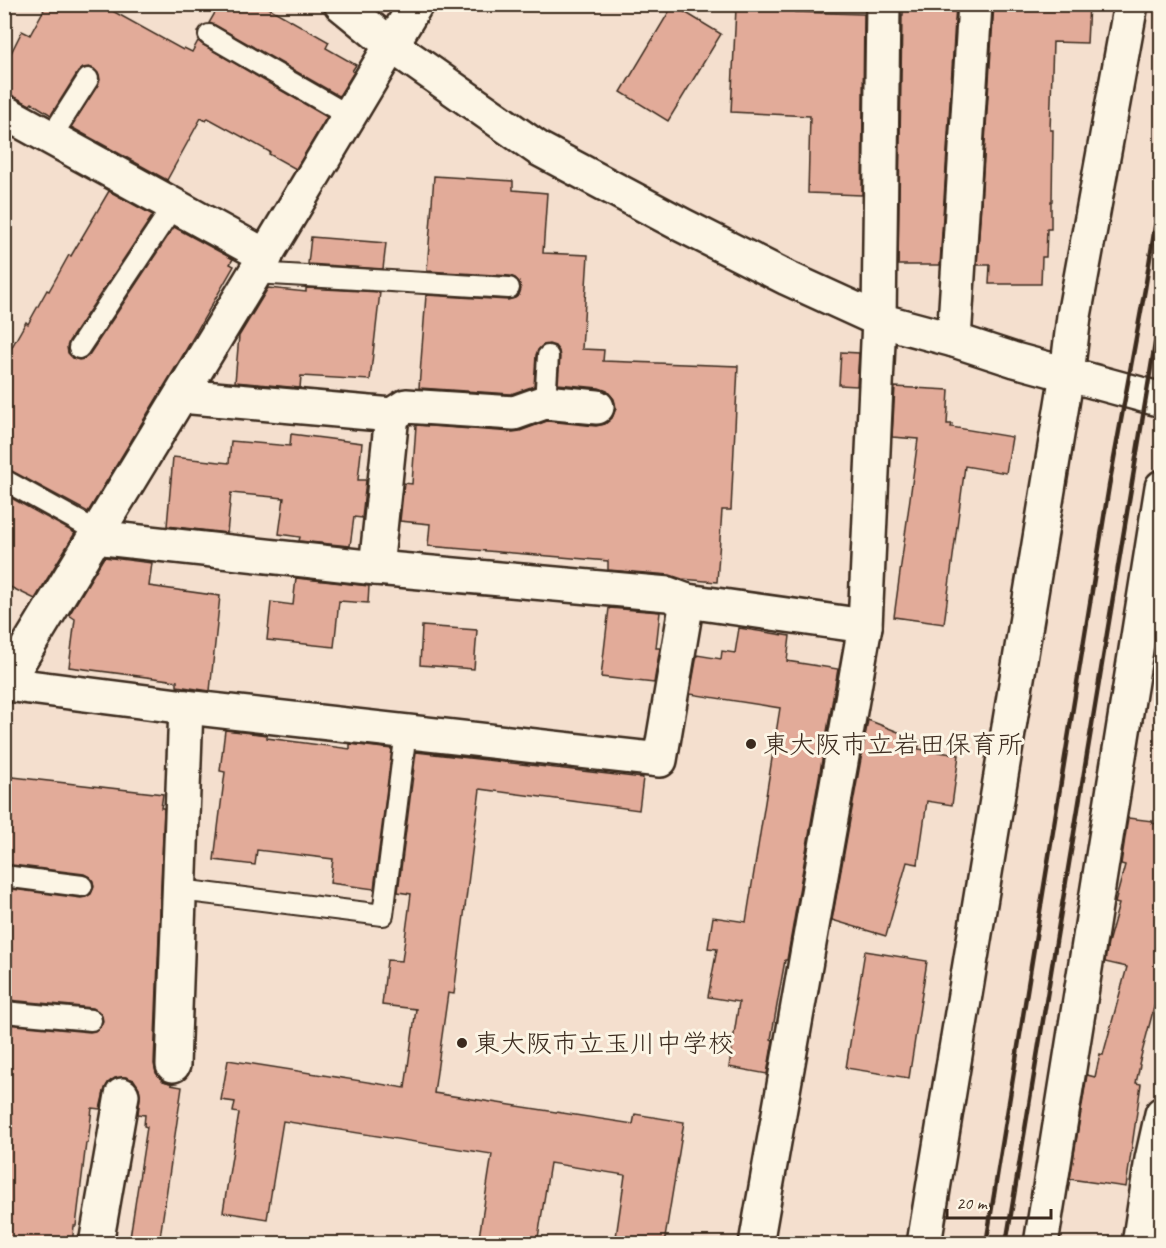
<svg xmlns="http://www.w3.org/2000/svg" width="1166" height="1248" viewBox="0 0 1166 1248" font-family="Caveat,'Klee One',sans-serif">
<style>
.building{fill:#e2ab99;stroke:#3b2a1e;stroke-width:1.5}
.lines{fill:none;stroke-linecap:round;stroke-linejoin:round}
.service-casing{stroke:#3b2a1e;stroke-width:24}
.minor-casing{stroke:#3b2a1e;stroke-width:38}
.tertiary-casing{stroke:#3b2a1e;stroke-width:38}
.service{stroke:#fcf5e5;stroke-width:20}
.minor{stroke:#fcf5e5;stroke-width:33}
.tertiary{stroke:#fcf5e5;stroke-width:33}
.rail{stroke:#3b2a1e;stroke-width:4.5}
.poi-dot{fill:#3b2a1e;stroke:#fcf5e5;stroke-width:2}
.labels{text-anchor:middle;stroke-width:6;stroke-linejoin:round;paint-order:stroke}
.poi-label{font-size:26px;fill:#3b2a1e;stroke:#fcf5e5;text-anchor:start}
</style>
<rect width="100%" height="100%" fill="#f4dfce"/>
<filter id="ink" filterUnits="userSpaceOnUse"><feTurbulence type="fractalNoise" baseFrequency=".0167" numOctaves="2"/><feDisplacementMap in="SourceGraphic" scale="12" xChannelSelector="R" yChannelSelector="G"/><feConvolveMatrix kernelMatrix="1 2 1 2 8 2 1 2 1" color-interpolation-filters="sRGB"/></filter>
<g filter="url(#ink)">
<g class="building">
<path d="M 47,4 L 100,4 L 183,50 L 184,48 L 192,52 L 198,41 L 203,45 L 327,117 L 296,169 L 269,154 L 270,152 L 208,118 L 206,121 L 201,118 L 167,180 L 71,127 L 98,85 L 100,80 L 99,74 L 94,69 L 89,67 L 83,68 L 78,72 L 51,115 L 32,103 L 30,105 L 13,96 L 4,93 L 4,67 L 22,31 L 30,35 Z"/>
<path d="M 220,4 L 262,4 L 329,42 L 326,48 L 356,65 L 352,71 L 354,72 L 339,96 L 215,25 L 209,23 Z"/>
<path d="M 903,4 L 956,4 L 940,265 L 898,265 L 902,15 L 903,15 Z"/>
<path d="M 994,4 L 1089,4 L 1087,43 L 1053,42 L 1050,130 L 1053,130 L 1052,201 L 1051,201 L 1051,229 L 1047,229 L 1046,257 L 1042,257 L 1041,284 L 989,284 L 990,265 L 977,265 Z"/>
<path d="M 673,5 L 721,34 L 668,121 L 621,92 Z"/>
<path d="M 736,8 L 796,10 L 795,12 L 864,14 L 862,195 L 808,193 L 810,116 L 731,112 Z"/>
<path d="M 434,176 L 513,181 L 513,190 L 547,193 L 543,253 L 588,255 L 582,349 L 604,350 L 603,361 L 738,366 L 731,510 L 722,510 L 717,582 L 682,579 L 670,575 L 608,570 L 608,561 L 428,546 L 430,524 L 400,521 L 404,483 L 412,484 L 416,425 L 513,432 L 520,431 L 547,421 L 596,426 L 605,424 L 612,418 L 616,408 L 614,399 L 607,391 L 599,388 L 558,384 L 560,357 L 559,351 L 555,346 L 549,344 L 543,345 L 538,350 L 536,355 L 534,386 L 511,394 L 419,388 L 426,295 L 508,300 L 515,298 L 519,295 L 521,289 L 519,282 L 515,278 L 510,276 L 427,271 Z"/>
<path d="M 109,191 L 153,215 L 69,341 L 67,347 L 68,353 L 73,358 L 79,360 L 84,359 L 89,355 L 174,227 L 233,259 L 230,264 L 234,266 L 180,360 L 88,512 L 10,470 L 4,468 L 4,361 L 26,322 L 28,324 L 47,290 L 49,291 L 69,255 L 71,256 Z"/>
<path d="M 311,237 L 386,243 L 383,269 L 308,264 Z"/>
<path d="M 268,288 L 306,292 L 306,288 L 380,292 L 370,380 L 301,376 L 300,388 L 235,382 L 239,336 Z"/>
<path d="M 841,352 L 859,353 L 857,386 L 839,385 Z"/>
<path d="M 895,387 L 949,390 L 947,424 L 952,424 L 951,427 L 1012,437 L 1006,473 L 965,466 L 944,624 L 894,617 L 918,439 L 892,437 Z"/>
<path d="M 291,434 L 362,443 L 358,480 L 366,480 L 362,518 L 354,517 L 350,546 L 299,541 L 300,537 L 279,534 L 284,498 L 231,493 L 227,533 L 167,526 L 173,457 L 229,463 L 231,441 L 290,446 Z"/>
<path d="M 4,494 L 75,533 L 35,599 L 4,584 Z"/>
<path d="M 104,557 L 152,563 L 149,586 L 220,596 L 210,691 L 177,686 L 177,681 L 69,667 L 75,619 L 69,615 Z"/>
<path d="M 296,578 L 369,586 L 368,603 L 339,601 L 334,647 L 267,640 L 271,602 L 293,605 Z"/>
<path d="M 609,608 L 660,612 L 656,648 L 660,648 L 654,683 L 601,677 Z"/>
<path d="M 422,626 L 477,630 L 474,669 L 420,665 Z"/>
<path d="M 739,628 L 790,636 L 787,661 L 838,669 L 787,960 L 785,960 L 771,1039 L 773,1040 L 767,1074 L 729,1067 L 739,1002 L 708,997 L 717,949 L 708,948 L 713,917 L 746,922 L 780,708 L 690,694 L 697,655 L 721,659 L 722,651 L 735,653 Z"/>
<path d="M 868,720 L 921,741 L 918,749 L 959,755 L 952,805 L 927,801 L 918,864 L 907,862 L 886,936 L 832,920 Z"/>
<path d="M 225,730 L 267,735 L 267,738 L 350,749 L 350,744 L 392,749 L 374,889 L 330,883 L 333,859 L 257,850 L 255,865 L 214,860 L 225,772 L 220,771 Z"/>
<path d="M 416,752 L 643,778 L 639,810 L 480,789 L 454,994 L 448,993 L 434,1093 L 633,1124 L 635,1114 L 684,1122 L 664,1244 L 615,1244 L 625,1175 L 550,1163 L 537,1244 L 478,1244 L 492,1154 L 283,1121 L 267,1219 L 223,1212 L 239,1113 L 233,1112 L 235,1102 L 221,1100 L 228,1060 L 405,1088 L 416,1009 L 382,1005 L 387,960 L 402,961 L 411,894 L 398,892 Z"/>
<path d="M 4,776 L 163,794 L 161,808 L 164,808 L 154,1064 L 156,1073 L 163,1081 L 171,1083 L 171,1085 L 182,1087 L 159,1244 L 129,1244 L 147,1127 L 144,1126 L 145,1115 L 138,1114 L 140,1098 L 139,1088 L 134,1080 L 125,1077 L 115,1078 L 108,1083 L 104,1092 L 100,1109 L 92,1108 L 88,1143 L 86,1143 L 76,1226 L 74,1226 L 72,1244 L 4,1244 L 5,1024 L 90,1032 L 95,1031 L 100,1027 L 103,1021 L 102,1016 L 98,1011 L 93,1008 L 8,1000 L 9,994 L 4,994 L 4,888 L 81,898 L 86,897 L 91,894 L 94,887 L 93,881 L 90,877 L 84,874 L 4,864 Z"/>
<path d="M 1128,818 L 1153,821 L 1152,823 L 1161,825 L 1161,981 L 1139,1064 L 1140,1065 L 1136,1083 L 1141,1084 L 1126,1187 L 1070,1179 L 1087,1075 L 1095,1077 L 1100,1054 L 1103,1055 L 1127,967 L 1105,962 L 1108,943 L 1119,904 L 1115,903 L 1125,865 L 1121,864 Z"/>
<path d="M 865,951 L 927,961 L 909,1078 L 846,1068 Z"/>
</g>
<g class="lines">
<g class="service-casing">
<g id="service">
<path d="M 209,35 L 349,116"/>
<path d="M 51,137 L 88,79"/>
<path d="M 255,273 L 509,288"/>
<path d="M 79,348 L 174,205"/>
<path d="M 545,402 L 548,356"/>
<path d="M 4,480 L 98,532"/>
<path d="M 4,876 L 82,886"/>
<path d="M 180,890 L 383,915 L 406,731"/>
<path d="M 4,1012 L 91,1020"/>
</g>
</g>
<g class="minor-casing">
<g id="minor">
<path d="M 4,112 L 266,256"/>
<path d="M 954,340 L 975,4"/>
<path d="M 181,396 L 392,415 L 376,568"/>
<path d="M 392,415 L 406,406 L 514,413 L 545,402 L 597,407"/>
<path d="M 95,537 L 376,568 L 668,594 L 687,601 L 865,626"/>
<path d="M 6,684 L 186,707 L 660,760 L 687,601"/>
<path d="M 4,686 L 255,273 L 416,4"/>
<path d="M 173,1065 L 186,707"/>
<path d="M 96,1244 L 122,1095"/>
<path d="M 756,1244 L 865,626 L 879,320 L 883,4"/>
<path d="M 1041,1244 L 1162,487"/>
<path d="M 1139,1244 L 1152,1159 L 1162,1114"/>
</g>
</g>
<g class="tertiary-casing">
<g id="tertiary">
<path d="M 341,4 L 391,45 L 539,149 L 682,225 L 787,278 L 879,320 L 954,340 L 1015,360 L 1162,400"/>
<path d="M 924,1244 L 1067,374 L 1074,316 L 1131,4"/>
</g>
</g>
<use href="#service" class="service"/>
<use href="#minor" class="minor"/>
<use href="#tertiary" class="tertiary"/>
<g class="rail">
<path d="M 986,1244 L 1109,486 L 1145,289 L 1162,183"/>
<path d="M 1006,1244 L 1162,301"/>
</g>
</g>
</g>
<g class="poi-dot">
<circle cx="751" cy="744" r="6"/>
<circle cx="462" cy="1043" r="6"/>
</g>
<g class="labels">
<g class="poi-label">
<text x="763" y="753">東大阪市立岩田保育所</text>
<text x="474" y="1052">東大阪市立玉川中学校</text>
</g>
</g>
<rect width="1166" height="1248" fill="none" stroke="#fcf5e5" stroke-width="24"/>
<rect x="12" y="12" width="1142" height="1224" fill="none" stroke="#3b2a1e" stroke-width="2" filter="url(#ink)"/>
<path d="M947 1209v9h104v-9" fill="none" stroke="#3b2a1e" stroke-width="3"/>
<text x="956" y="1209" font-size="18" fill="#3b2a1e" stroke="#fcf5e5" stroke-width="4.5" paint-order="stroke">20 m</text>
</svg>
